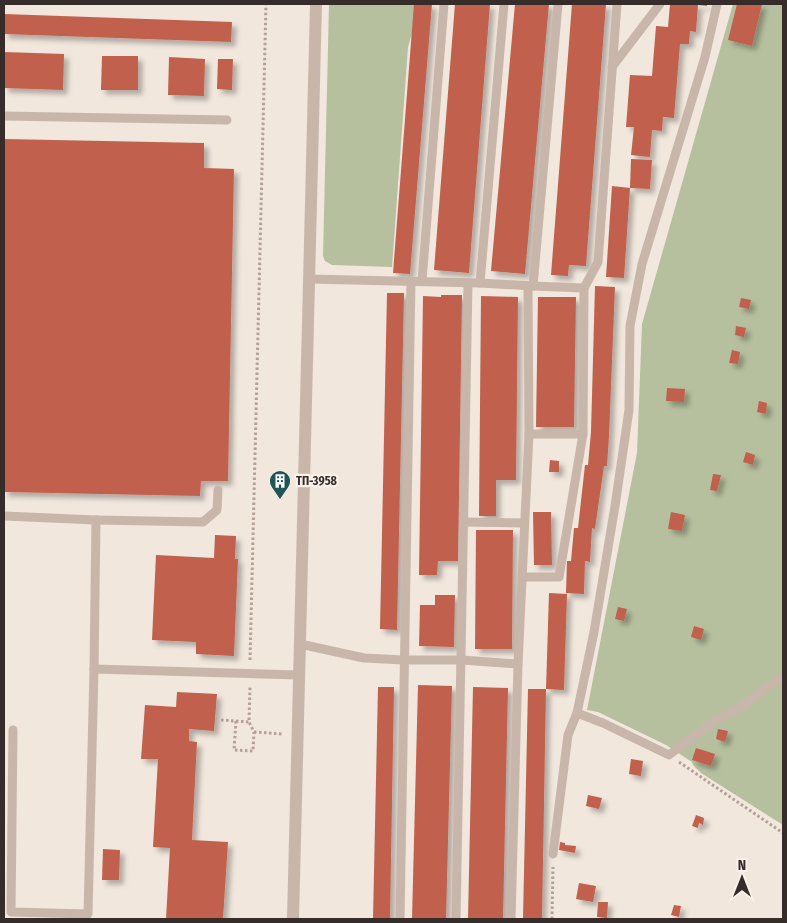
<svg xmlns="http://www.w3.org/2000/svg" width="787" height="923" viewBox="0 0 787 923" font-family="'Fira Sans Condensed',sans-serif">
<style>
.green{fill:#b6bf9e}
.building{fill:#c0614d;filter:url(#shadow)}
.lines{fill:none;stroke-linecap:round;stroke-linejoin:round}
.path{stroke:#b4a094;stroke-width:3;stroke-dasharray:2.5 2.5;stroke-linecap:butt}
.service{stroke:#c9b6aa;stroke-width:9}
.tertiary{stroke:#c9b6aa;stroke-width:12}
.labels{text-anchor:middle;stroke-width:4.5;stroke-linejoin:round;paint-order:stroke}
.poi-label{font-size:12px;font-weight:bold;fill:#362c29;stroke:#f9f1ea;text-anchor:start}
</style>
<defs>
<filter id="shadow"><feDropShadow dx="4.5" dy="4.5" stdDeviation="2.5" flood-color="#0004"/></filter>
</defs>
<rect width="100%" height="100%" fill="#f1e7dd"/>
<g class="green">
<path d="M 329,4 L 418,4 L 416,20 L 408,47 L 392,267 L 332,265 L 325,261 L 323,256 Z"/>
<path d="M 733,4 L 783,4 L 783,825 L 701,773 L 693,765 L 692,762 L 666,745 L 598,712 L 587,710 L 637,453 L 642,324 Z"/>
</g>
<g class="building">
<path d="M 414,4 L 432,4 L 410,274 L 393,273 Z"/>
<path d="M 455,4 L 490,4 L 469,273 L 434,270 Z"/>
<path d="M 515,4 L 549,4 L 525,274 L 491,271 Z"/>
<path d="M 572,4 L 606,4 L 586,266 L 569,265 L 568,276 L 551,275 Z"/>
<path d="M 670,4 L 707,4 L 707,6 L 698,5 L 696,32 L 690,31 L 689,44 L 680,44 L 674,118 L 663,117 L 662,131 L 652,130 L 650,157 L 631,155 L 634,127 L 626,127 L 630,75 L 652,76 L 656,26 L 668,27 Z"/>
<path d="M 737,4 L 762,4 L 752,46 L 728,40 Z"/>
<path d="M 4,14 L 232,22 L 231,42 L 4,34 Z"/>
<path d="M 4,52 L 64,54 L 63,90 L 4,88 Z"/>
<path d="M 102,56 L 138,56 L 138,90 L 101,90 Z"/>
<path d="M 169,57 L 205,59 L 204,96 L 168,95 Z"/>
<path d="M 218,59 L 233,59 L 232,90 L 217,89 Z"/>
<path d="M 4,139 L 204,143 L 204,168 L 234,169 L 228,481 L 201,481 L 200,496 L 4,492 Z"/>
<path d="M 631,159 L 652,160 L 650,189 L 630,188 Z"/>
<path d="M 612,186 L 630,188 L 624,278 L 606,277 Z"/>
<path d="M 595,286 L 615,287 L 609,436 L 607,466 L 604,466 L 595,529 L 592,528 L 590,562 L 585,561 L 584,594 L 566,593 L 567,561 L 571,561 L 574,528 L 578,528 L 585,465 L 588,465 L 591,432 Z"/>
<path d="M 387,293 L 404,293 L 397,630 L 380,629 Z"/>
<path d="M 441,295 L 462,295 L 458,561 L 438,561 L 437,575 L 419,575 L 423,296 L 441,297 Z"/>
<path d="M 481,296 L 518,297 L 516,480 L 496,480 L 496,516 L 479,516 Z"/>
<path d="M 538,297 L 576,297 L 574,427 L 536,427 Z"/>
<path d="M 741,298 L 751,300 L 749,309 L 739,307 Z"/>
<path d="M 736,326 L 746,328 L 744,337 L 735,335 Z"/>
<path d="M 732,350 L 740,352 L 738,364 L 729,363 Z"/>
<path d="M 667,388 L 685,389 L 684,402 L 666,401 Z"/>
<path d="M 759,401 L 767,403 L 766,414 L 757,412 Z"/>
<path d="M 746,452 L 755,455 L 753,465 L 743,462 Z"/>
<path d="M 550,460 L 559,461 L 559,472 L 549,472 Z"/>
<path d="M 713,474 L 721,475 L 717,491 L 710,490 Z"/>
<path d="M 533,512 L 551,512 L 552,565 L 534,565 Z"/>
<path d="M 671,512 L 685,515 L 682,531 L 668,529 Z"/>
<path d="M 476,530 L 513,530 L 512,649 L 475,649 Z"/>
<path d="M 215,535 L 236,536 L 235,559 L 238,559 L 234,656 L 196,654 L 196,642 L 152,640 L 156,555 L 214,558 Z"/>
<path d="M 549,593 L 567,594 L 564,690 L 546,689 Z"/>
<path d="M 435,595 L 455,595 L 454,647 L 419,646 L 420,605 L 435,605 Z"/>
<path d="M 618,607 L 627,609 L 624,621 L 615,619 Z"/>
<path d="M 694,626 L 704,629 L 701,640 L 691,637 Z"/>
<path d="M 418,685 L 452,686 L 446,919 L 412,919 Z"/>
<path d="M 378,687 L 394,687 L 390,919 L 373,919 Z"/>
<path d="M 473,687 L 508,688 L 503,919 L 468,919 Z"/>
<path d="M 528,689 L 546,689 L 542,919 L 523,919 Z"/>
<path d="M 177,692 L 217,694 L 214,731 L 189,729 L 189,741 L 197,742 L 192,840 L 228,842 L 223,919 L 206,918 L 205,919 L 166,919 L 170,848 L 153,847 L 158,759 L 141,759 L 145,705 L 176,707 Z"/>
<path d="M 718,729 L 728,731 L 725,742 L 716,739 Z"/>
<path d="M 696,748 L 715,754 L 711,766 L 692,760 Z"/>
<path d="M 631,759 L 643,761 L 641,776 L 629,774 Z"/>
<path d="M 588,795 L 602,798 L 599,809 L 586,806 Z"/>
<path d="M 696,815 L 704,818 L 703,825 L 699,823 L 698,828 L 692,826 Z"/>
<path d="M 560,842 L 565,843 L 565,845 L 576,846 L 575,853 L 559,850 Z"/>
<path d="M 103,849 L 120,850 L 119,880 L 102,880 Z"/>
<path d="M 579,883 L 596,886 L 593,902 L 576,899 Z"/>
<path d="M 598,902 L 608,902 L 607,918 L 597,917 Z"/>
<path d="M 674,905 L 681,906 L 679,917 L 671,915 Z"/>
</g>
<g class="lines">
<g class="path">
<path d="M 250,660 L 266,4"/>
<path d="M 221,720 L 249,722 L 250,687"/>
<path d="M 236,721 L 234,750 L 253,751 L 254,732 L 249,722"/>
<path d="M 254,732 L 283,734"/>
<path d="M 679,762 L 783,833"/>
<path d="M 552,919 L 553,867"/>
</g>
<g class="service">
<path d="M 612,67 L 660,4"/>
<path d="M 4,116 L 227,120"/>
<path d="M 309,279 L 480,283 L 533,286 L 584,288 L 598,262 L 617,4"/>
<path d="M 422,281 L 444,4"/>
<path d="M 480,283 L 504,4"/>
<path d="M 533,286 L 558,4"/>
<path d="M 529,434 L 583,434 L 584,288"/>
<path d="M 4,516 L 96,520 L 94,669 L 88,914 L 11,912 L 13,730"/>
<path d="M 96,520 L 203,522 L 217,510 L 218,490"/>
<path d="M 464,522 L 524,523"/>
<path d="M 522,577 L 559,577 L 583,434"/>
<path d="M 300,644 L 364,658 L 404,660 L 462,660 L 518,664 L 529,434 L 528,286"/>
<path d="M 94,669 L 299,675"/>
<path d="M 577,713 L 603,723 L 669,755 L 716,720 L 745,704 L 771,684 L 783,678"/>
<path d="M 553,854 L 568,735 L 577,713 L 594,632 L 615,506 L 629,410 L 630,326 L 642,264 L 705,57 L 717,4"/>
<path d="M 400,919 L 411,281"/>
<path d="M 456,919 L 468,283"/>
<path d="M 511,919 L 518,664"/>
</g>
<path class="tertiary" d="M 293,919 L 316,4"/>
</g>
<defs>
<g id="building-pin" transform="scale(1.125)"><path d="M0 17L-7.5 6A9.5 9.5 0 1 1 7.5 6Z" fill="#215656" stroke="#f9f1ea"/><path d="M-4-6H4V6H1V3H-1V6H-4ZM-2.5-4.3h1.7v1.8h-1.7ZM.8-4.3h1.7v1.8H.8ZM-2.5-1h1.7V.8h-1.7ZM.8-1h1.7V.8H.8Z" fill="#fff"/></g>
</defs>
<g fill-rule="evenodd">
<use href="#building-pin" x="280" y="481"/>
</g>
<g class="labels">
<g class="poi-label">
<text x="296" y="485">ТП-3958</text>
</g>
</g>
<rect width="787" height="923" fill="none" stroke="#362c29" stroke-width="10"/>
<g transform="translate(742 878)" stroke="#f9f1ea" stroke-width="4" paint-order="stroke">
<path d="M0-4L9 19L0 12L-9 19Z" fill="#362c29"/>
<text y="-8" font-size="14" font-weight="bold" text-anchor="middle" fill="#362c29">N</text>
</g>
</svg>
